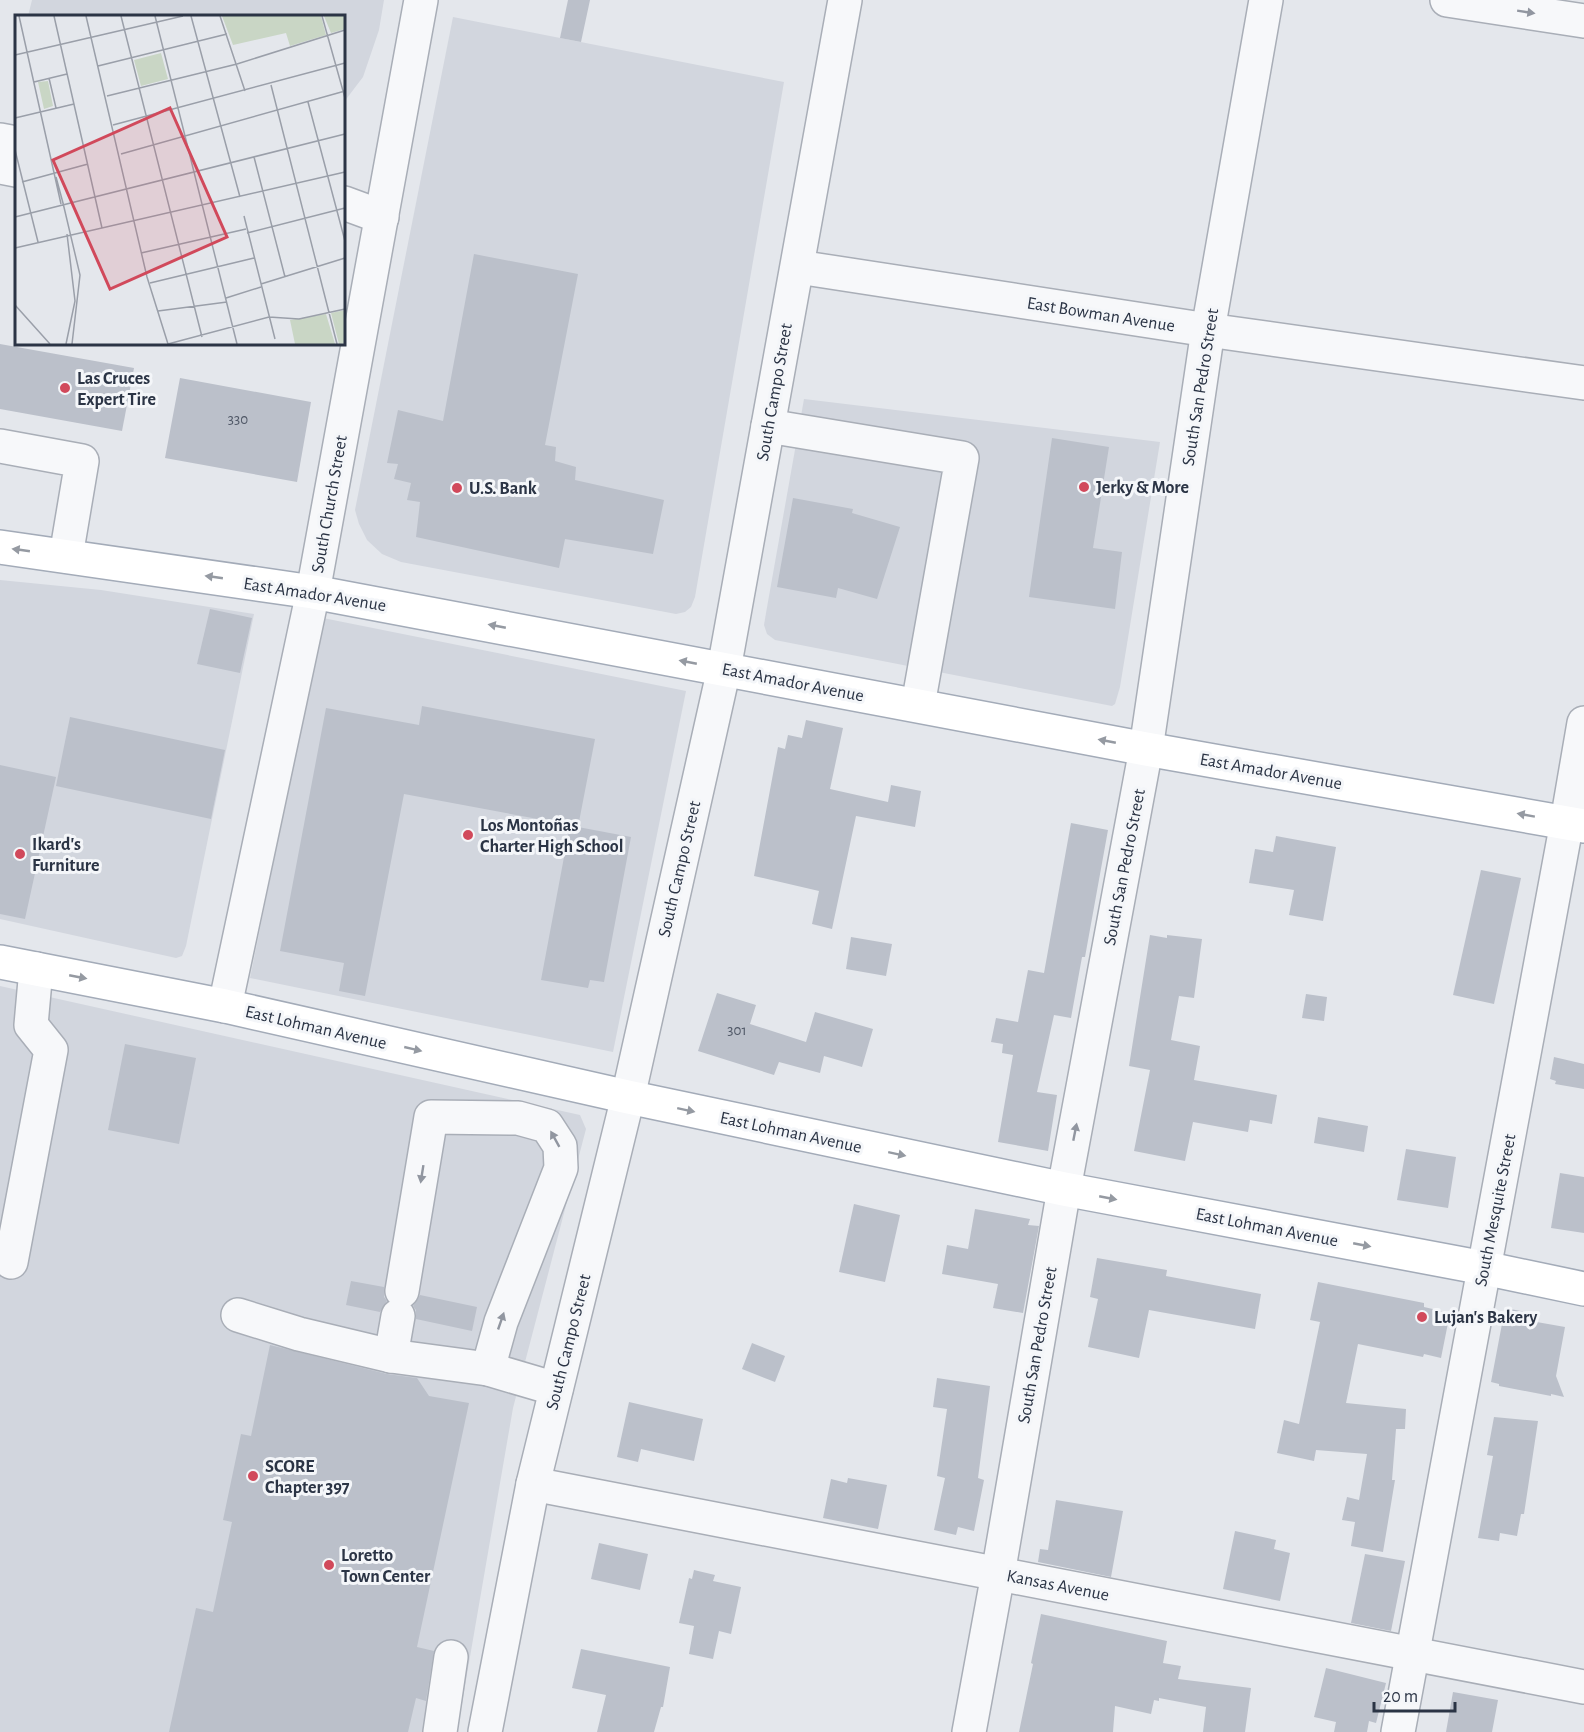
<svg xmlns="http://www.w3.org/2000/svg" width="1584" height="1732" viewBox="0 0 1584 1732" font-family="'Alegreya Sans',sans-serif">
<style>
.built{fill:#d2d6de}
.building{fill:#bbc0ca}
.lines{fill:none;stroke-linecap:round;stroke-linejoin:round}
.minor-casing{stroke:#a9aeb7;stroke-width:36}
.major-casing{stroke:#a3abb8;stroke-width:36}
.minor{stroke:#f7f8fa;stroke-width:33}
.major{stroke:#fff;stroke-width:33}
.oneway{fill:#9196a0}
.oneway2{fill:#959aa2}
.poi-dot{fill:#d1495b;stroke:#f4f6f9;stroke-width:2}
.labels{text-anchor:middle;stroke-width:6;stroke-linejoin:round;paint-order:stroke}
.number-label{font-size:15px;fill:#4f5766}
.street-label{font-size:18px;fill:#2b3445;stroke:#f4f6f9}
.poi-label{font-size:18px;font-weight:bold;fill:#2b3445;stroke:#f4f6f9;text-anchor:start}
.inset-road{fill:none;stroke:#9a9fa9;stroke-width:1.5}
.view{fill:#d1495b;fill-opacity:0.15;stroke:#d1495b;stroke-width:3}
.inset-edge{fill:none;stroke:#2b3445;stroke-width:3}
</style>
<rect width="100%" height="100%" fill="#e4e7ec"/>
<g class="built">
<path d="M 32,0 L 384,0 L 379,30 L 363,77 L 344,102 L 344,16 L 28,16 Z"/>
<path d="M 453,17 L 784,82 L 695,597 L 691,607 L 685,612 L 676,614 L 401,562 L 382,554 L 367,540 L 359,524 L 355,510 Z"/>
<path d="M 804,399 L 1160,442 L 1120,687 L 1115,704 L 1112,706 L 775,640 L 767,634 L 764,625 L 766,613 Z"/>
<path d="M 0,580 L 101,590 L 254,614 L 186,946 L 182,956 L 176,958 L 0,919 Z"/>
<path d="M 323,618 L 686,691 L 613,1052 L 250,978 Z"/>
<path d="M 0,986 L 580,1115 L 586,1129 L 513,1408 L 457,1732 L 0,1732 Z"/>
</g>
<g class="building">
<path d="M 568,0 L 590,0 L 581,42 L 560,38 Z"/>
<path d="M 474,254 L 578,274 L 545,445 L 556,447 L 555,461 L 576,467 L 575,480 L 664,500 L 653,554 L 565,539 L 559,568 L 416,537 L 420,502 L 407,500 L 411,483 L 394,479 L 398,464 L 387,463 L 398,410 L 443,421 Z"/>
<path d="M 0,344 L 134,368 L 122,431 L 0,409 Z"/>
<path d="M 180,378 L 311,402 L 297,482 L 165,458 Z"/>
<path d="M 1052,438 L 1109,447 L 1093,548 L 1122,552 L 1115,609 L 1029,597 Z"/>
<path d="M 793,498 L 853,509 L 852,513 L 900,527 L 877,599 L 838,588 L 836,598 L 777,587 Z"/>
<path d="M 210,609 L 252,618 L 240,673 L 197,664 Z"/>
<path d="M 422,706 L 595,739 L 578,827 L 631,837 L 604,982 L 590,980 L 588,988 L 541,980 L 570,825 L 404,794 L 365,996 L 339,991 L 344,963 L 280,951 L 326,708 L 419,725 Z"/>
<path d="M 70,717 L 225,750 L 211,819 L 56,786 Z"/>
<path d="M 806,720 L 843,728 L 830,789 L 888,802 L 891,785 L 921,791 L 915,827 L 856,816 L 832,929 L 812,924 L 819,891 L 754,876 L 778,747 L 785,749 L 788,735 L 802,738 Z"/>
<path d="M 0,765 L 56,777 L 25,919 L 0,914 Z"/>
<path d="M 1071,823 L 1108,830 L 1085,957 L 1082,957 L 1071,1018 L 1054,1015 L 1037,1092 L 1057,1095 L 1048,1151 L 998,1142 L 1013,1055 L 1002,1053 L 1003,1044 L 991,1042 L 996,1018 L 1018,1022 L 1028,970 L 1044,973 Z"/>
<path d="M 1276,836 L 1336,847 L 1323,921 L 1289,915 L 1294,890 L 1249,883 L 1255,849 L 1273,852 Z"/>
<path d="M 1481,870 L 1521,878 L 1494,1004 L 1453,995 Z"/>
<path d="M 1150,935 L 1167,938 L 1167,935 L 1202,939 L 1194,998 L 1179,996 L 1171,1040 L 1200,1046 L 1194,1080 L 1277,1095 L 1272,1124 L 1250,1120 L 1248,1132 L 1193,1122 L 1185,1161 L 1134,1151 L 1150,1070 L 1129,1066 Z"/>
<path d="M 851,937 L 892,944 L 886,976 L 846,969 Z"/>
<path d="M 717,993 L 756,1005 L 750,1024 L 806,1042 L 815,1012 L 873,1029 L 862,1067 L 824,1056 L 820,1073 L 779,1062 L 774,1075 L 698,1051 Z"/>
<path d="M 1306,994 L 1327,997 L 1324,1021 L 1302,1018 Z"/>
<path d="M 125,1044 L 196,1058 L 179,1144 L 108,1130 Z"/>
<path d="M 1554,1057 L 1584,1064 L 1584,1089 L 1555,1084 L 1556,1081 L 1550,1079 Z"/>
<path d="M 1318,1117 L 1368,1126 L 1364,1152 L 1314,1143 Z"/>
<path d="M 1406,1149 L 1456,1157 L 1448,1208 L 1397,1200 Z"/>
<path d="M 1560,1173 L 1584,1177 L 1584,1233 L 1551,1228 Z"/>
<path d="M 854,1204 L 900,1215 L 885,1282 L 839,1272 Z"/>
<path d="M 975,1209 L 1030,1219 L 1028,1225 L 1039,1226 L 1023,1313 L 993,1308 L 998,1284 L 942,1274 L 947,1245 L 968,1249 Z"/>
<path d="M 1097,1258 L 1167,1270 L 1166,1276 L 1261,1294 L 1255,1329 L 1149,1310 L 1139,1358 L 1088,1347 L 1098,1299 L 1090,1297 Z"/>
<path d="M 351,1281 L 384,1287 L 384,1297 L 387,1301 L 380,1312 L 346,1305 Z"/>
<path d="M 1318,1282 L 1424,1303 L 1424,1307 L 1450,1313 L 1441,1358 L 1424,1354 L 1423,1357 L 1358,1344 L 1346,1403 L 1406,1409 L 1405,1429 L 1396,1429 L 1392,1480 L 1395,1480 L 1383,1552 L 1351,1546 L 1355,1522 L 1342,1520 L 1347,1497 L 1359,1500 L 1367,1454 L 1316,1450 L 1314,1461 L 1277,1453 L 1284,1420 L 1299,1424 L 1320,1322 L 1310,1320 Z"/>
<path d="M 420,1295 L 477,1307 L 472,1331 L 416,1319 L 416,1310 L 413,1306 Z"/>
<path d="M 1505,1308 L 1532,1313 L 1531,1321 L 1565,1327 L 1556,1376 L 1564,1397 L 1551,1394 L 1551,1396 L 1499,1386 L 1499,1384 L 1491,1382 Z"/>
<path d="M 752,1343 L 785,1356 L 775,1382 L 742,1369 Z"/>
<path d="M 270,1345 L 387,1374 L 417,1378 L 429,1396 L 469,1403 L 417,1647 L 434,1651 L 426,1701 L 416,1698 L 408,1732 L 169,1732 L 196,1608 L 213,1612 L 232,1522 L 223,1520 L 241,1434 L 251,1436 Z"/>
<path d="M 937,1378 L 990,1386 L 978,1478 L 984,1480 L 974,1531 L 958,1527 L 956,1535 L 934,1530 L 945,1478 L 937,1476 L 947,1409 L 933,1407 Z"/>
<path d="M 629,1402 L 703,1419 L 694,1461 L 641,1449 L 638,1462 L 617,1457 Z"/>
<path d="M 1494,1417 L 1538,1421 L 1524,1514 L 1521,1514 L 1517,1536 L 1500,1533 L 1499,1541 L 1478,1538 L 1493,1456 L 1487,1455 Z"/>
<path d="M 848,1478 L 887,1485 L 878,1529 L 823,1518 L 831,1479 L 847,1483 Z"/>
<path d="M 1056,1500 L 1123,1511 L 1111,1577 L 1038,1562 L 1040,1549 L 1048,1550 Z"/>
<path d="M 1235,1531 L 1276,1540 L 1274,1549 L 1290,1553 L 1280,1601 L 1223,1589 Z"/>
<path d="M 599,1543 L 648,1554 L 640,1590 L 591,1579 Z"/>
<path d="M 1365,1554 L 1405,1561 L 1391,1631 L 1351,1623 Z"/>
<path d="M 694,1570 L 715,1575 L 713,1581 L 741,1587 L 731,1634 L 719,1631 L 713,1659 L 689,1654 L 694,1626 L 679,1623 L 689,1578 L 692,1579 Z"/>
<path d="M 1041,1614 L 1167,1641 L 1163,1663 L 1181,1666 L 1178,1679 L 1251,1688 L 1245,1732 L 1203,1732 L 1206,1707 L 1159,1698 L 1159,1701 L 1154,1700 L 1151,1714 L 1115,1706 L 1113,1732 L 1019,1732 L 1033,1664 L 1031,1663 Z"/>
<path d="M 581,1649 L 670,1667 L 663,1707 L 661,1707 L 654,1732 L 597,1732 L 606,1695 L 572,1688 Z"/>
<path d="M 1326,1668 L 1386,1683 L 1376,1723 L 1369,1721 L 1367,1732 L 1334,1732 L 1336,1722 L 1314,1717 Z"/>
<path d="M 1453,1692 L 1498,1700 L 1492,1732 L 1446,1732 Z"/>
</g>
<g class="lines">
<g class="minor-casing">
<g id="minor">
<path d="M 1447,0 L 1584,21"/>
<path d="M 0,140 L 16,143"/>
<path d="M 0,167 L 16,170"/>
<path d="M 344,203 L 382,217"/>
<path d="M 798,267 L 1208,330 L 1584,383"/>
<path d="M 768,426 L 962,458 L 918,705"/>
<path d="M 0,446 L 82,461 L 66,556"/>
<path d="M 225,1006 L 313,592 L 421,0"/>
<path d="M 11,1262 L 51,1050 L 31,1025 L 36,969"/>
<path d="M 402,1291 L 431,1117 L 518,1118 L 547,1126 L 560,1146 L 561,1168 L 501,1322 L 488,1369 L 556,1389"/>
<path d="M 238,1315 L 299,1334 L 391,1356 L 488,1369"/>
<path d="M 391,1356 L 398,1316"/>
<path d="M 533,1484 L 1584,1687"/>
<path d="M 440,1732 L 451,1657"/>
<path d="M 485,1732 L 533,1484 L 628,1097 L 724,669 L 845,0"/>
<path d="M 969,1732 L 998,1574 L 1064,1189 L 1146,749 L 1208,330 L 1266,0"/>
<path d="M 1398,1732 L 1567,822 L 1584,723"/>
</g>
</g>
<g class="major-casing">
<g id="major">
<path d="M 0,547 L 313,592 L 1146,749 L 1584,826"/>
<path d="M 0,962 L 225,1006 L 628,1097 L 1064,1189 L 1484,1268 L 1584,1289"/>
</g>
</g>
<use href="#minor" class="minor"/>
<use href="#major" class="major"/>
</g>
<defs><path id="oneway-solid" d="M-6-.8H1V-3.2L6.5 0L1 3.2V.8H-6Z" transform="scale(1.5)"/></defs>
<g class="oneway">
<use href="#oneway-solid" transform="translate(1526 12) rotate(9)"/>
<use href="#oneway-solid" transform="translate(1075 1132) rotate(-79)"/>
<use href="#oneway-solid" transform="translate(555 1139) rotate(-119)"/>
<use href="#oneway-solid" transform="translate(422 1174) rotate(99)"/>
<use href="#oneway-solid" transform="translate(501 1321) rotate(-71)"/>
</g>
<g class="oneway2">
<use href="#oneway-solid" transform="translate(21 550) rotate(-172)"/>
<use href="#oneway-solid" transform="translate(214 577) rotate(-172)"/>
<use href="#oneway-solid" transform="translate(497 626) rotate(-169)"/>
<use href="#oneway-solid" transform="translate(688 662) rotate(-169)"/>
<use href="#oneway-solid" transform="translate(1107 741) rotate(-169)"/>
<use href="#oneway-solid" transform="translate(1526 815) rotate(-170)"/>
<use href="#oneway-solid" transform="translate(78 977) rotate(11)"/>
<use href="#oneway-solid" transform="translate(413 1049) rotate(13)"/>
<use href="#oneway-solid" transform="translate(686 1110) rotate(12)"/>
<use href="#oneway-solid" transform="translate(897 1154) rotate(12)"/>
<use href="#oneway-solid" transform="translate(1108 1198) rotate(11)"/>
<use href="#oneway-solid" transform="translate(1362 1245) rotate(11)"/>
</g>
<g class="poi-dot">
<circle cx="65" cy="388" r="6"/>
<circle cx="1084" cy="487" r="6"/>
<circle cx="457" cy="488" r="6"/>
<circle cx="468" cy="835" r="6"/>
<circle cx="20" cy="854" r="6"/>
<circle cx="1422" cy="1317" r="6"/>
<circle cx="253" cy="1476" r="6"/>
<circle cx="329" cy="1565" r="6"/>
</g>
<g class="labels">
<g class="number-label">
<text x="238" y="424">330</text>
<text x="737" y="1035">301</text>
</g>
<g class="street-label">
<text transform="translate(1101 314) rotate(9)" y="6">East Bowman Avenue</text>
<text transform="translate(1200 387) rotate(-81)" y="6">South San Pedro Street</text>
<text transform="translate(774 392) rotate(-80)" y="6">South Campo Street</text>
<text transform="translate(329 504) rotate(-80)" y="6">South Church Street</text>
<text transform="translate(315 594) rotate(9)" y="6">East Amador Avenue</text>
<text transform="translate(793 682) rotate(11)" y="6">East Amador Avenue</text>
<text transform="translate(1271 771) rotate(10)" y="6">East Amador Avenue</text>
<text transform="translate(1124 867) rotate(-79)" y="6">South San Pedro Street</text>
<text transform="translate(679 869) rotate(-77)" y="6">South Campo Street</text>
<text transform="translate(316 1027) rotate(13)" y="6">East Lohman Avenue</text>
<text transform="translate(791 1132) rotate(12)" y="6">East Lohman Avenue</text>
<text transform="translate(1495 1210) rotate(-79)" y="6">South Mesquite Street</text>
<text transform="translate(1267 1227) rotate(11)" y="6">East Lohman Avenue</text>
<text transform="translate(568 1342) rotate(-76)" y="6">South Campo Street</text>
<text transform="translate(1037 1345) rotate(-80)" y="6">South San Pedro Street</text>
<text transform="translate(1058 1585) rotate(11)" y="6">Kansas Avenue</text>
</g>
<g class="poi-label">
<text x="77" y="384">Las Cruces<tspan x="77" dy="21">Expert Tire</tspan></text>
<text x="1096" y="493">Jerky &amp; More</text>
<text x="469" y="494">U.S. Bank</text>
<text x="480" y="831">Los Montoñas<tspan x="480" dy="21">Charter High School</tspan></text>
<text x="32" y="850">Ikard's<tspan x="32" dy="21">Furniture</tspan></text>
<text x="1434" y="1323">Lujan's Bakery</text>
<text x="265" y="1472">SCORE<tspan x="265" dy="21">Chapter 397</tspan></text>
<text x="341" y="1561">Loretto<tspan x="341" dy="21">Town Center</tspan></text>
</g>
</g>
<g transform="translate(15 15)">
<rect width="330" height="330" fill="#e4e7ec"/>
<path d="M 207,1 L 306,1 L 311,20 L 275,31 L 271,18 L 218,30 ZM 309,1 L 330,1 L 330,14 L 316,18 ZM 146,38 L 153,64 L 126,71 L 119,45 ZM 33,66 L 38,91 L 29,94 L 23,67 ZM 330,295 L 330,328 L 324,329 L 316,298 ZM 311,299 L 320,329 L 280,329 L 275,305 Z" fill="#c9d6c5"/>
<path class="inset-road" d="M 4,1 L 46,189M 39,1 L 87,213M 71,1 L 132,262 L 153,329M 106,1 L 187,322M 140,1 L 222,329M 176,1 L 225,182M 205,1 L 230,76M 307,1 L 330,83M 0,40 L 168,1M 83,51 L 212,19M 34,63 L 41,93M 19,67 L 52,59M 256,70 L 322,329M 92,81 L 222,49 L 330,15M 293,87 L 330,226M 0,103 L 59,89M 98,110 L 330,48M 0,135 L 23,227M 106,139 L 330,76M 239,142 L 270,262M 41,162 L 48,188M 7,167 L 73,149M 48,188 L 65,260 L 57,329M 229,201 L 260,324M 0,202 L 330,119M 232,218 L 330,193M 0,233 L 330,157M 126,238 L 231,214M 135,268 L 239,243M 246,269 L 330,243M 211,283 L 246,272M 0,290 L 35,329M 143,296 L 212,287M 51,329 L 60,286 L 52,219M 153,329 L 254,302 L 284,304 L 330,294"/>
<path class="view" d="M 155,93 L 212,222 L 95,274 L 38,145 Z"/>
<rect width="330" height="330" class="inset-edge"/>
</g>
<path d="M1374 1702v9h81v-9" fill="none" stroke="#2b3445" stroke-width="3"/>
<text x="1383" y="1702" font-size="18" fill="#2b3445" stroke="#f4f6f9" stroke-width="4.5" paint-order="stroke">20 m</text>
</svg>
